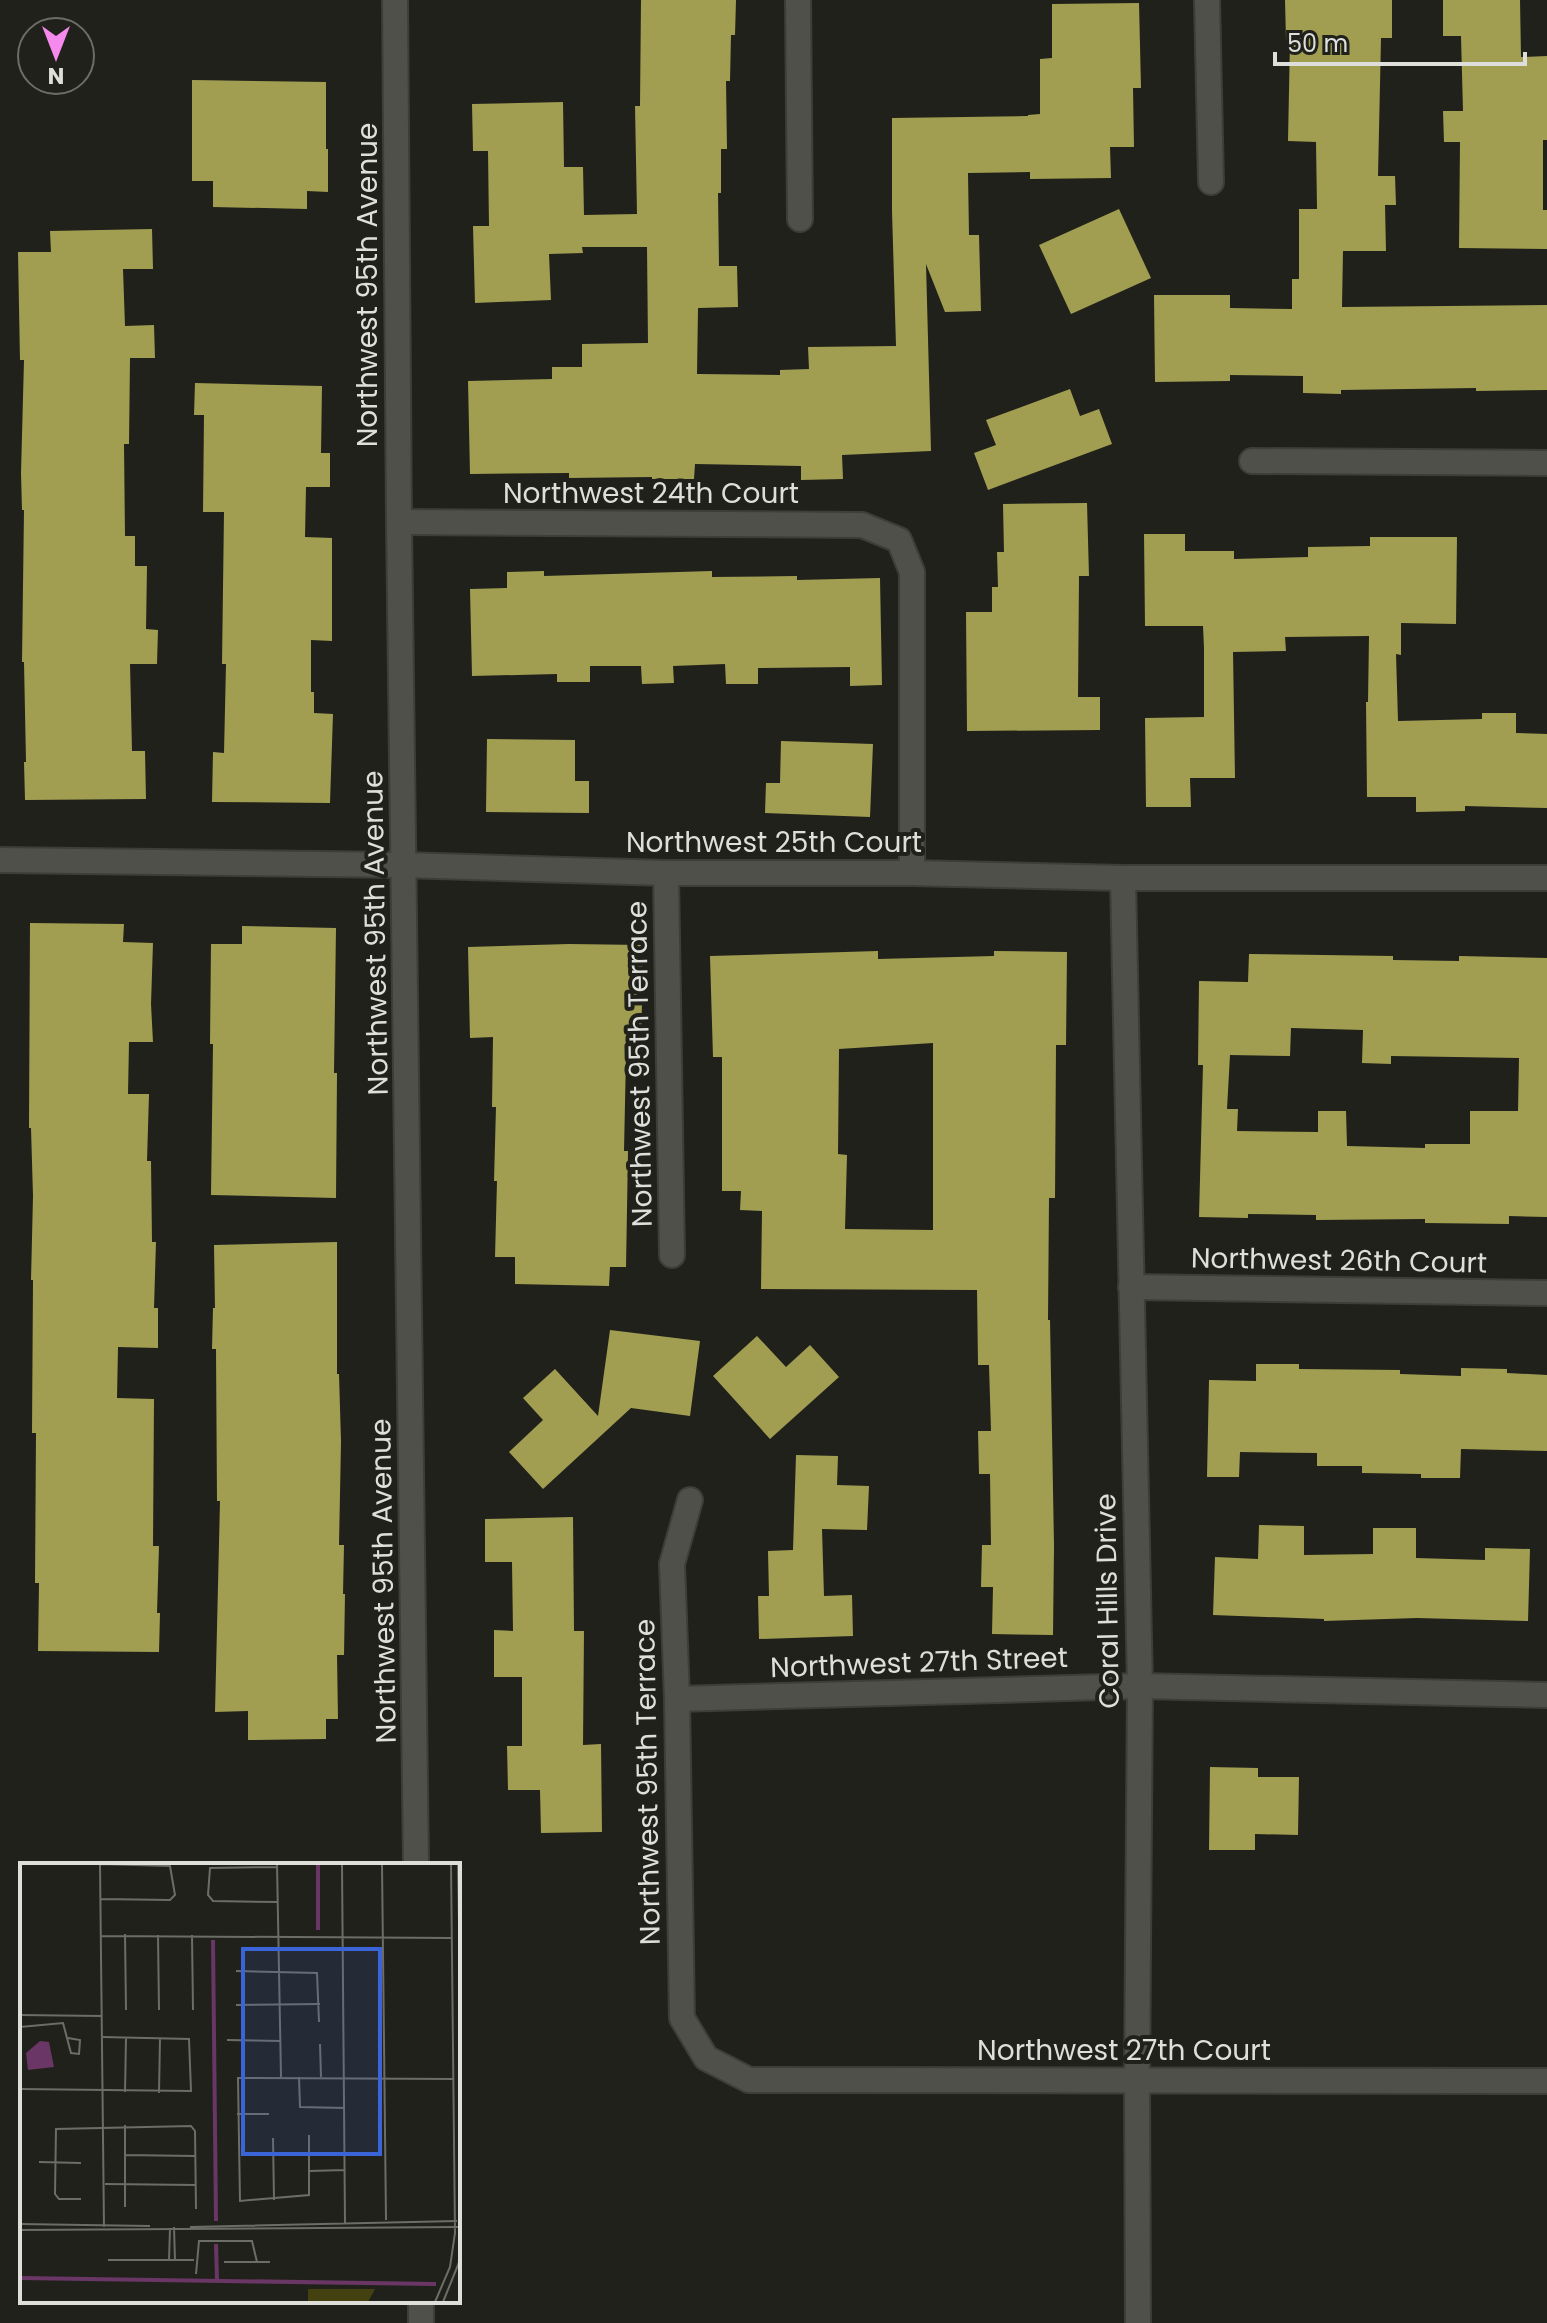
<svg xmlns="http://www.w3.org/2000/svg" width="1547" height="2323" viewBox="0 0 1547 2323" font-family="Poppins,sans-serif">
<style>
.building{fill:#a19e52;fill-rule:evenodd}
.lines{fill:none;stroke-linecap:round;stroke-linejoin:round}
.street-casing{stroke:#3d3d39;stroke-width:28}
.street{stroke:#50504a;stroke-width:24}
.labels{text-anchor:middle;stroke-width:8;stroke-linejoin:round;paint-order:stroke}
.street-label{font-size:28px;fill:#dededa;stroke:#21211b}
.inset-river{fill:none;stroke:#693665;stroke-width:4}
.inset-road{fill:none;stroke:#6d6d67;stroke-width:2}
.view{fill:#3a64d8;fill-opacity:0.15;stroke:#3a64d8;stroke-width:4}
.inset-edge{fill:none;stroke:#dededa;stroke-width:4}
</style>
<rect width="100%" height="100%" fill="#21211b"/>
<g class="building">
<path d="M 641,0 L 736,0 L 735,35 L 731,35 L 730,81 L 726,81 L 727,149 L 721,149 L 721,193 L 718,193 L 719,266 L 737,266 L 738,307 L 698,308 L 697,374 L 780,375 L 780,370 L 809,369 L 808,347 L 896,346 L 892,211 L 892,118 L 1028,116 L 1028,115 L 1040,114 L 1040,59 L 1052,58 L 1052,4 L 1139,3 L 1141,88 L 1133,88 L 1134,147 L 1110,147 L 1111,178 L 1030,179 L 1030,172 L 968,173 L 969,235 L 979,235 L 981,311 L 945,312 L 926,264 L 931,451 L 842,455 L 843,479 L 801,480 L 801,466 L 695,464 L 694,479 L 652,479 L 652,477 L 569,478 L 569,473 L 470,474 L 468,381 L 552,379 L 552,367 L 582,367 L 582,344 L 648,343 L 647,247 L 582,247 L 583,253 L 549,254 L 551,300 L 475,303 L 473,226 L 489,226 L 488,151 L 473,151 L 472,104 L 563,102 L 564,167 L 583,167 L 584,215 L 637,214 L 635,106 L 640,106 Z"/>
<path d="M 1285,0 L 1392,0 L 1392,38 L 1381,38 L 1378,176 L 1395,176 L 1396,205 L 1385,205 L 1386,251 L 1343,251 L 1342,307 L 1547,305 L 1547,390 L 1476,391 L 1476,388 L 1341,390 L 1341,394 L 1303,393 L 1303,376 L 1230,375 L 1230,381 L 1155,382 L 1154,295 L 1230,295 L 1230,308 L 1292,309 L 1292,279 L 1299,279 L 1299,209 L 1317,209 L 1316,142 L 1288,141 L 1290,40 L 1286,40 Z"/>
<path d="M 1443,0 L 1520,0 L 1521,57 L 1547,56 L 1547,140 L 1543,140 L 1543,210 L 1547,210 L 1547,249 L 1459,248 L 1460,142 L 1444,142 L 1443,111 L 1463,111 L 1461,36 L 1443,36 Z"/>
<path d="M 192,80 L 326,82 L 326,149 L 328,149 L 328,192 L 307,191 L 307,209 L 213,207 L 213,181 L 192,181 Z"/>
<path d="M 1119,209 L 1151,278 L 1071,314 L 1039,245 Z"/>
<path d="M 152,229 L 153,269 L 123,269 L 125,326 L 154,325 L 155,358 L 130,358 L 129,444 L 124,444 L 125,536 L 135,536 L 135,566 L 147,566 L 146,629 L 158,630 L 157,664 L 130,664 L 132,751 L 145,751 L 146,799 L 25,800 L 24,762 L 26,762 L 24,662 L 22,662 L 24,510 L 22,510 L 21,473 L 24,360 L 20,360 L 18,252 L 51,252 L 50,231 Z"/>
<path d="M 195,383 L 322,386 L 321,453 L 330,453 L 330,487 L 306,487 L 305,537 L 332,538 L 332,641 L 311,640 L 311,692 L 314,692 L 314,713 L 333,714 L 330,803 L 212,802 L 213,752 L 224,753 L 226,664 L 222,664 L 224,512 L 203,512 L 204,415 L 194,415 Z"/>
<path d="M 1070,389 L 1080,416 L 1099,409 L 1112,444 L 988,490 L 974,453 L 996,445 L 986,420 Z"/>
<path d="M 1087,503 L 1089,576 L 1079,576 L 1078,697 L 1100,697 L 1100,730 L 967,731 L 966,612 L 992,612 L 992,587 L 998,587 L 997,552 L 1004,552 L 1003,504 Z"/>
<path d="M 1144,534 L 1185,534 L 1185,551 L 1234,551 L 1234,559 L 1308,557 L 1308,547 L 1370,546 L 1370,537 L 1457,537 L 1456,624 L 1401,623 L 1401,655 L 1396,654 L 1398,721 L 1482,719 L 1482,713 L 1516,713 L 1516,733 L 1547,734 L 1547,808 L 1465,806 L 1465,811 L 1416,812 L 1416,797 L 1367,797 L 1366,702 L 1368,702 L 1369,636 L 1285,637 L 1286,651 L 1233,652 L 1235,778 L 1190,778 L 1191,807 L 1146,807 L 1145,718 L 1204,717 L 1204,648 L 1203,626 L 1145,626 Z"/>
<path d="M 544,571 L 544,576 L 712,571 L 712,577 L 797,576 L 797,580 L 880,578 L 882,685 L 850,686 L 850,667 L 758,668 L 758,684 L 726,684 L 725,664 L 673,666 L 674,683 L 642,684 L 641,666 L 590,666 L 590,682 L 557,682 L 557,674 L 472,676 L 470,589 L 507,588 L 507,572 Z"/>
<path d="M 487,739 L 575,740 L 575,781 L 589,781 L 589,813 L 486,812 Z"/>
<path d="M 781,741 L 873,744 L 870,817 L 765,813 L 766,783 L 780,783 Z"/>
<path d="M 30,923 L 124,924 L 123,942 L 153,943 L 151,1004 L 153,1042 L 129,1042 L 128,1094 L 149,1094 L 147,1161 L 151,1161 L 152,1242 L 156,1242 L 154,1308 L 158,1308 L 158,1348 L 118,1347 L 117,1398 L 154,1399 L 153,1546 L 159,1546 L 157,1613 L 160,1613 L 159,1652 L 38,1651 L 39,1583 L 35,1583 L 36,1433 L 32,1433 L 33,1280 L 31,1280 L 33,1196 L 31,1128 L 29,1128 Z"/>
<path d="M 242,926 L 336,928 L 334,1073 L 337,1073 L 336,1198 L 211,1195 L 213,1044 L 210,1044 L 211,944 L 242,944 Z"/>
<path d="M 569,944 L 643,945 L 641,1056 L 626,1055 L 624,1151 L 628,1151 L 626,1267 L 610,1267 L 609,1286 L 515,1284 L 515,1257 L 495,1257 L 497,1181 L 494,1181 L 496,1107 L 492,1107 L 493,1037 L 470,1038 L 468,947 Z"/>
<path d="M 878,951 L 878,959 L 994,956 L 994,951 L 1067,952 L 1066,1045 L 1056,1045 L 1055,1198 L 1049,1198 L 1048,1320 L 1050,1320 L 1054,1546 L 1053,1635 L 992,1634 L 993,1587 L 981,1587 L 982,1545 L 991,1545 L 990,1474 L 979,1474 L 978,1431 L 991,1431 L 989,1365 L 978,1365 L 977,1290 L 761,1289 L 762,1211 L 740,1210 L 741,1191 L 722,1191 L 722,1057 L 713,1057 L 710,956 ZM 933,1043 L 933,1230 L 845,1229 L 847,1155 L 838,1154 L 839,1049 Z"/>
<path d="M 1249,954 L 1393,956 L 1393,960 L 1459,961 L 1459,956 L 1547,958 L 1547,1217 L 1509,1216 L 1509,1224 L 1425,1223 L 1425,1219 L 1316,1220 L 1316,1215 L 1248,1214 L 1248,1218 L 1199,1217 L 1203,1065 L 1198,1065 L 1199,981 L 1248,982 ZM 1291,1028 L 1363,1030 L 1362,1063 L 1391,1064 L 1391,1056 L 1519,1058 L 1518,1111 L 1470,1111 L 1470,1144 L 1425,1144 L 1425,1148 L 1347,1146 L 1346,1111 L 1318,1111 L 1318,1132 L 1237,1131 L 1238,1109 L 1227,1109 L 1230,1055 L 1290,1056 Z"/>
<path d="M 337,1242 L 337,1374 L 339,1374 L 341,1442 L 339,1545 L 344,1545 L 343,1594 L 345,1594 L 344,1655 L 337,1655 L 338,1719 L 326,1719 L 326,1739 L 248,1740 L 248,1711 L 215,1712 L 220,1501 L 217,1501 L 216,1349 L 212,1349 L 213,1308 L 215,1308 L 214,1245 Z"/>
<path d="M 610,1330 L 700,1341 L 690,1416 L 631,1408 L 543,1489 L 509,1452 L 543,1420 L 523,1398 L 555,1369 L 598,1416 Z"/>
<path d="M 757,1336 L 786,1367 L 810,1345 L 839,1377 L 770,1439 L 713,1376 Z"/>
<path d="M 1256,1364 L 1299,1364 L 1299,1369 L 1400,1370 L 1400,1374 L 1461,1376 L 1461,1368 L 1507,1369 L 1507,1373 L 1547,1375 L 1547,1451 L 1461,1449 L 1460,1478 L 1421,1478 L 1421,1474 L 1362,1473 L 1362,1466 L 1317,1466 L 1317,1453 L 1240,1452 L 1239,1477 L 1207,1477 L 1209,1380 L 1256,1381 Z"/>
<path d="M 796,1455 L 838,1456 L 837,1485 L 869,1486 L 867,1530 L 822,1529 L 824,1596 L 852,1595 L 853,1636 L 759,1639 L 758,1596 L 769,1596 L 768,1551 L 793,1550 Z"/>
<path d="M 573,1517 L 574,1631 L 584,1631 L 583,1745 L 601,1744 L 602,1832 L 541,1833 L 540,1790 L 508,1790 L 507,1746 L 522,1746 L 522,1677 L 494,1677 L 494,1630 L 513,1631 L 512,1562 L 485,1562 L 485,1519 Z"/>
<path d="M 1259,1525 L 1304,1526 L 1304,1555 L 1373,1554 L 1373,1528 L 1416,1528 L 1416,1558 L 1485,1560 L 1485,1548 L 1530,1549 L 1528,1621 L 1417,1618 L 1324,1621 L 1324,1619 L 1213,1615 L 1215,1557 L 1258,1559 Z"/>
<path d="M 1210,1767 L 1258,1768 L 1258,1777 L 1299,1777 L 1298,1835 L 1255,1834 L 1255,1850 L 1209,1850 Z"/>
</g>
<g class="lines">
<g class="street-casing">
<g id="street">
<path d="M 395,0 L 399,522 L 416,1865"/>
<path d="M 798,0 L 800,219"/>
<path d="M 1207,0 L 1211,182"/>
<path d="M 1252,461 L 1547,463"/>
<path d="M 399,522 L 862,525 L 899,540 L 912,572 L 912,873"/>
<path d="M 0,860 L 404,865 L 666,873 L 912,873 L 1123,878 L 1547,878"/>
<path d="M 666,873 L 672,1255"/>
<path d="M 1123,878 L 1140,1686 L 1137,2080 L 1138,2323"/>
<path d="M 1131,1287 L 1547,1293"/>
<path d="M 690,1500 L 672,1564 L 677,1699 L 682,2018 L 706,2058 L 749,2080 L 1547,2081"/>
<path d="M 677,1699 L 1140,1686 L 1547,1695"/>
<path d="M 421,2301 L 421,2323"/>
</g>
</g>
<use href="#street" class="street"/>
</g>
<g class="labels">
<g class="street-label">
<text transform="translate(367 285) rotate(-90)" y="10">Northwest 95th Avenue</text>
<text x="651" y="503">Northwest 24th Court</text>
<text x="774" y="852">Northwest 25th Court</text>
<text transform="translate(375 933) rotate(-91)" y="10">Northwest 95th Avenue</text>
<text transform="translate(639 1064) rotate(-91)" y="10">Northwest 95th Terrace</text>
<text transform="translate(1339 1260) rotate(1)" y="10">Northwest 26th Court</text>
<text transform="translate(383 1581) rotate(-91)" y="10">Northwest 95th Avenue</text>
<text transform="translate(1107 1601) rotate(-91)" y="10">Coral Hills Drive</text>
<text transform="translate(919 1662) rotate(-2)" y="10">Northwest 27th Street</text>
<text transform="translate(647 1782) rotate(-91)" y="10">Northwest 95th Terrace</text>
<text x="1124" y="2060">Northwest 27th Court</text>
</g>
</g>
<g transform="translate(20 1863)">
<rect width="440" height="440" fill="#21211b"/>
<path d="M 288,426 L 355,426 L 348,439 L 288,439 Z" fill="#444111"/>
<path d="M 20,178 L 29,179 L 34,204 L 8,207 L 6,190 Z" fill="#693665"/>
<path class="inset-river" d="M 298,1 L 298,67M 193,77 L 196,358M 196,381 L 197,418M 0,415 L 416,421"/>
<path class="inset-road" d="M 80,1 L 84,364M 80,1 L 150,3 L 155,32 L 150,37 L 81,36M 257,1 L 261,214M 322,1 L 325,361M 362,1 L 366,357M 438,1 L 440,117M 257,4 L 190,5 L 188,32 L 193,38 L 258,39M 105,71 L 106,147M 138,72 L 139,147M 172,72 L 173,147M 81,73 L 432,75M 216,108 L 297,110 L 299,159M 216,142 L 300,141M 0,152 L 82,153M 0,164 L 43,160 L 51,190 L 59,191 L 60,177 L 48,175M 207,177 L 260,178M 300,181 L 301,214M 279,214 L 280,244 L 325,245M 0,226 L 171,228 L 169,176 L 83,174M 105,229 L 106,175M 139,230 L 140,175M 217,251 L 249,251M 105,262 L 105,344M 289,272 L 289,332 L 220,338 L 218,215 L 434,216M 253,275 L 254,337M 105,292 L 175,293M 19,299 L 61,300M 289,308 L 325,307M 85,321 L 176,322M 61,336 L 39,336 L 35,331 L 36,266 L 171,263 L 175,268 L 176,346M 0,361 L 130,363M 154,364 L 155,398M 170,364 L 437,358M 0,367 L 438,364M 88,397 L 174,397M 149,398 L 150,365M 204,399 L 250,399M 176,411 L 179,378 L 232,378 L 237,399M 238,439 L 271,439M 415,439 L 430,404 L 435,370 L 431,1M 423,439 L 440,397"/>
<path class="view" d="M 223,86 L 360,86 L 360,291 L 223,291 Z"/>
<rect width="440" height="440" class="inset-edge"/>
</g>
<g transform="translate(56 56) rotate(180)"><circle r="38" fill="#21211b" stroke="#6d6d67" stroke-width="2"/>
<path d="M0-6L14 30L0 20L-14 30Z" fill="#f689ed"/>
<text y="-12" font-size="22" font-weight="bold" text-anchor="middle" fill="#dededa">N</text>
</g>
<path d="M1275 52v12h250v-12" fill="none" stroke="#dededa" stroke-width="4"/>
<text x="1287" y="52" font-size="24" fill="#dededa" stroke="#21211b" stroke-width="6" paint-order="stroke">50 m</text>
</svg>
